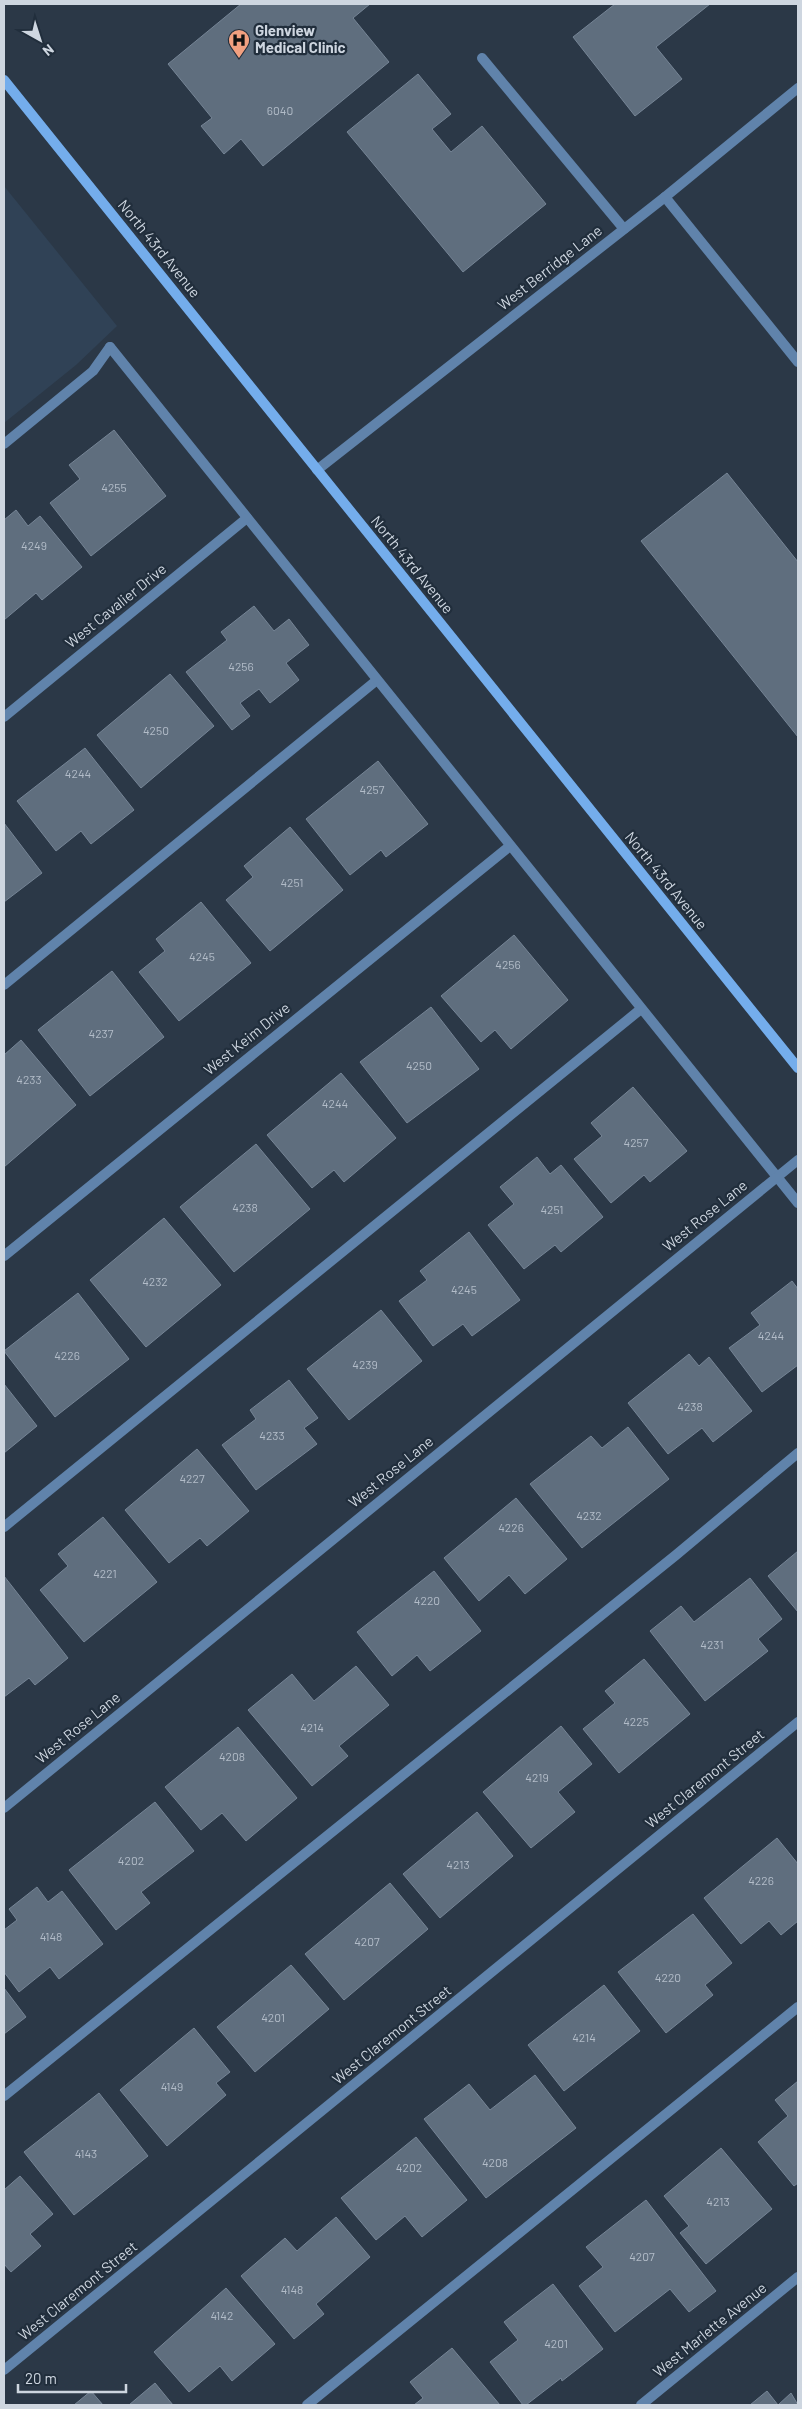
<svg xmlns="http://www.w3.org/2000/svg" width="802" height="2409" viewBox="0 0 802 2409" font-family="Barlow,sans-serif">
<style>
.built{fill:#304256}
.building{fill:#5f6e7e;stroke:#768596}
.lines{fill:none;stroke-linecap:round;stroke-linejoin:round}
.service{stroke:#6083ab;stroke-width:10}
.minor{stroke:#6083ab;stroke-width:10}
.secondary{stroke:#74adec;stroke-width:10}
.labels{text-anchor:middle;stroke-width:4.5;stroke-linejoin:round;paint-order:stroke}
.number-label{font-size:12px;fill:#b2bcc8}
.poi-label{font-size:15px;font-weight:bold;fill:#ced6e0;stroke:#212e3c;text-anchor:start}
.street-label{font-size:15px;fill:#ced6e0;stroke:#212e3c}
</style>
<rect width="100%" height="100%" fill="#2b3847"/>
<path class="built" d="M 4,186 L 117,326 L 76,365 L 4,423 Z"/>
<g class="building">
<path d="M 241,4 L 370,4 L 353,18 L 389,62 L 263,166 L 241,139 L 224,154 L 201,126 L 212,118 L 168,64 Z"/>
<path d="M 615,4 L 710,4 L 656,47 L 682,79 L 635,116 L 573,37 Z"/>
<path d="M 418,74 L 451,114 L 432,129 L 451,152 L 482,126 L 546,204 L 463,272 L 347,132 Z"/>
<path d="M 114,430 L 166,496 L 91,556 L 50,503 L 80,479 L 69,465 Z"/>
<path d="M 727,473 L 798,562 L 798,737 L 641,541 Z"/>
<path d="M 16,510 L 28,526 L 40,516 L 82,567 L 42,600 L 36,593 L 4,620 L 4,520 Z"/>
<path d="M 254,606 L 274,631 L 289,619 L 309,645 L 286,663 L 299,680 L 270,703 L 259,689 L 240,703 L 250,716 L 232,730 L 186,672 L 227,640 L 221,632 Z"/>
<path d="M 170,674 L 214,726 L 141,788 L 97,735 Z"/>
<path d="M 85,748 L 134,810 L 91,844 L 81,831 L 56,851 L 17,801 Z"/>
<path d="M 378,761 L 428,824 L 386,857 L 381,850 L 350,875 L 306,819 Z"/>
<path d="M 4,823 L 42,873 L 4,902 Z"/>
<path d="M 290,827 L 343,890 L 270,951 L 226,900 L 253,877 L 244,866 Z"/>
<path d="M 201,902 L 251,963 L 179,1021 L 139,972 L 165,951 L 156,939 Z"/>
<path d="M 514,935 L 568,1000 L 511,1049 L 495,1030 L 481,1042 L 441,996 Z"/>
<path d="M 112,971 L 164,1037 L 90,1096 L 38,1030 Z"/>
<path d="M 431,1007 L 479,1069 L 407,1123 L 360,1062 Z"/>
<path d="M 21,1040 L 76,1105 L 4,1167 L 4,1055 Z"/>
<path d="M 341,1073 L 396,1138 L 344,1182 L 334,1170 L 312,1188 L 267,1135 Z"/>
<path d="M 633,1087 L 687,1151 L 650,1182 L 644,1175 L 611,1203 L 574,1159 L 602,1136 L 591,1123 Z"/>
<path d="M 256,1144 L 310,1209 L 234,1272 L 180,1207 Z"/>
<path d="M 537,1157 L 550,1174 L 561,1165 L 603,1217 L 561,1252 L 555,1245 L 524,1269 L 488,1225 L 514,1204 L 500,1187 Z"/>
<path d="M 164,1218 L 221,1285 L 146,1347 L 90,1280 Z"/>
<path d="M 469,1232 L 520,1300 L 472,1336 L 463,1324 L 433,1346 L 399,1301 L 427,1280 L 420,1271 Z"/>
<path d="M 792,1281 L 798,1289 L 798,1365 L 762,1392 L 729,1348 L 760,1325 L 751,1313 Z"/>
<path d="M 78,1293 L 129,1359 L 55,1417 L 4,1351 Z"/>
<path d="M 381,1310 L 422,1361 L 349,1420 L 307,1369 Z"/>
<path d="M 689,1354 L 699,1366 L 709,1357 L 752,1411 L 713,1442 L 702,1428 L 668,1454 L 628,1403 Z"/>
<path d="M 289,1380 L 318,1418 L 304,1428 L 317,1444 L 256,1490 L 222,1445 L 256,1419 L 250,1410 Z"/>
<path d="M 4,1384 L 37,1426 L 4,1453 Z"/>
<path d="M 628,1427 L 669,1479 L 582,1548 L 530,1484 L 591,1436 L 602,1448 Z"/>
<path d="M 197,1449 L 249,1511 L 207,1546 L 200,1538 L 169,1563 L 125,1510 Z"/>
<path d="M 516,1498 L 567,1559 L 525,1594 L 509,1575 L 479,1601 L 444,1558 Z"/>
<path d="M 103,1517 L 157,1582 L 84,1642 L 40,1590 L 68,1566 L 58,1554 Z"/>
<path d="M 798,1551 L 798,1612 L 768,1576 Z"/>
<path d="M 434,1571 L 481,1631 L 430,1671 L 417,1655 L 392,1676 L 357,1632 Z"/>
<path d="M 4,1576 L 68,1658 L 35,1685 L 29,1678 L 4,1697 Z"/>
<path d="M 750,1578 L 782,1619 L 758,1639 L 768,1651 L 705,1701 L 650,1631 L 681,1606 L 694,1622 Z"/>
<path d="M 644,1659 L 690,1714 L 619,1773 L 583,1729 L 615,1703 L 605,1691 Z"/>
<path d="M 356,1666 L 389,1705 L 339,1746 L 348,1756 L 312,1786 L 248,1710 L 292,1674 L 314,1701 Z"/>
<path d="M 561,1726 L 592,1764 L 558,1792 L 575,1812 L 531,1848 L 483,1792 Z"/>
<path d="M 238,1727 L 297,1798 L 246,1841 L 222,1813 L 201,1830 L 165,1787 Z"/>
<path d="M 155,1802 L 194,1851 L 141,1892 L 150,1903 L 116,1930 L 69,1870 Z"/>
<path d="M 477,1812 L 513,1856 L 440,1918 L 403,1874 Z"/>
<path d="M 777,1838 L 798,1864 L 798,1921 L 781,1935 L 769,1921 L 741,1944 L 704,1898 Z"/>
<path d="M 390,1883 L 428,1929 L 344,2000 L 305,1954 Z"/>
<path d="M 37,1887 L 48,1902 L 62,1891 L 103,1944 L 59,1979 L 50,1967 L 19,1992 L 4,1972 L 4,1930 L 17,1920 L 9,1909 Z"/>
<path d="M 693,1914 L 732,1963 L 705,1985 L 713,1995 L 666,2033 L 618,1972 Z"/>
<path d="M 291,1965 L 329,2009 L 255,2072 L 217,2027 Z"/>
<path d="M 604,1985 L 640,2031 L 564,2091 L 528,2045 Z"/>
<path d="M 4,1988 L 26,2017 L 4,2034 Z"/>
<path d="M 194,2028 L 230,2072 L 216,2083 L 226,2095 L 167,2146 L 120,2090 Z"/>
<path d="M 535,2075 L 576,2128 L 486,2198 L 424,2119 L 469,2084 L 490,2110 Z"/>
<path d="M 798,2081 L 798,2183 L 794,2186 L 758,2142 L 788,2116 L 775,2100 Z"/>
<path d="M 99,2093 L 148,2156 L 74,2215 L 24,2152 Z"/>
<path d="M 416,2137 L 467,2200 L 422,2237 L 405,2216 L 376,2240 L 341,2198 Z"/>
<path d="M 721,2148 L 772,2209 L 706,2264 L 680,2233 L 689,2226 L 664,2196 Z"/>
<path d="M 20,2176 L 53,2214 L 30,2234 L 41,2246 L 11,2272 L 4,2264 L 4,2190 Z"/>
<path d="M 646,2200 L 716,2291 L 689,2312 L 670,2289 L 615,2332 L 579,2286 L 603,2267 L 586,2247 Z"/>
<path d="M 336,2217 L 370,2257 L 316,2304 L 324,2314 L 294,2339 L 241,2276 L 285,2238 L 297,2251 Z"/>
<path d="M 553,2284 L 603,2349 L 562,2381 L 561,2378 L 526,2405 L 523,2405 L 490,2362 L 518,2340 L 504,2322 Z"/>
<path d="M 226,2288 L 275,2344 L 232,2381 L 220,2366 L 189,2392 L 154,2352 Z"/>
<path d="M 452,2348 L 500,2405 L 414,2405 L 423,2398 L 410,2382 Z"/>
<path d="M 155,2383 L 173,2405 L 129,2405 Z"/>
<path d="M 91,2391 L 103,2405 L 74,2405 Z"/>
<path d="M 767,2391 L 778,2405 L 791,2393 L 798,2405 L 750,2405 Z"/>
</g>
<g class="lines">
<g class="service">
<path d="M 482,58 L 624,229"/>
<path d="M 665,197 L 798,362"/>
<path d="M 4,444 L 93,371 L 110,347"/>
<path d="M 4,985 L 377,680"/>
<path d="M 4,1527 L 641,1009"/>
<path d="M 4,2096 L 676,1555 L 798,1453"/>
<path d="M 307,2405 L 798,2007"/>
</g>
<g class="minor">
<path d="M 110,347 L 798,1203"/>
<path d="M 317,470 L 665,197 L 798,88"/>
<path d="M 4,717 L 247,518"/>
<path d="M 4,1256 L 510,846"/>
<path d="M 4,1808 L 798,1160"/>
<path d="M 4,2370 L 798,1722"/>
<path d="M 641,2405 L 798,2277"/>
</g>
<path class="secondary" d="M 4,80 L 798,1068"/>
</g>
<defs>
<g id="hospital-pin" transform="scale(1.125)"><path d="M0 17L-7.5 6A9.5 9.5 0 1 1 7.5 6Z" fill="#f2a080" stroke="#212e3c"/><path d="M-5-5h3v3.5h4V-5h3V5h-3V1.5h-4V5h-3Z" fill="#111"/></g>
</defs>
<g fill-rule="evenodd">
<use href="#hospital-pin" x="239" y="40"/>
</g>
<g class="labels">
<g class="number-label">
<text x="280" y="115">6040</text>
<text x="114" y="492">4255</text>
<text x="34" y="550">4249</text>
<text x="241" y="671">4256</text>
<text x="156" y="735">4250</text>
<text x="78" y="778">4244</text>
<text x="372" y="794">4257</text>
<text x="292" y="887">4251</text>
<text x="202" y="961">4245</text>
<text x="508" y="969">4256</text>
<text x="101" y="1038">4237</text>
<text x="419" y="1070">4250</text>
<text x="29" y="1084">4233</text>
<text x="335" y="1108">4244</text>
<text x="636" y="1147">4257</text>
<text x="245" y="1212">4238</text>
<text x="552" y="1214">4251</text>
<text x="155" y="1286">4232</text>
<text x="464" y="1294">4245</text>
<text x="771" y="1340">4244</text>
<text x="67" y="1360">4226</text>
<text x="365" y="1369">4239</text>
<text x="690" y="1411">4238</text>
<text x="272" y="1440">4233</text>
<text x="192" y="1483">4227</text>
<text x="589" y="1520">4232</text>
<text x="511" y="1532">4226</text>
<text x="105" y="1578">4221</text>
<text x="427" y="1605">4220</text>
<text x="712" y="1649">4231</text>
<text x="636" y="1726">4225</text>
<text x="312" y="1732">4214</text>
<text x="232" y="1761">4208</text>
<text x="537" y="1782">4219</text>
<text x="131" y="1865">4202</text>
<text x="458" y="1869">4213</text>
<text x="761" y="1885">4226</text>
<text x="51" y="1941">4148</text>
<text x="367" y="1946">4207</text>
<text x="668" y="1982">4220</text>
<text x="273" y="2022">4201</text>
<text x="584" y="2042">4214</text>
<text x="172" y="2091">4149</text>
<text x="86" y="2158">4143</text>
<text x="495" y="2167">4208</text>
<text x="409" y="2172">4202</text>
<text x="718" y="2206">4213</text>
<text x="642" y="2261">4207</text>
<text x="292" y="2294">4148</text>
<text x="222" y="2320">4142</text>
<text x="556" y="2348">4201</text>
</g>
<g class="poi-label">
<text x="255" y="36">Glenview<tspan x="255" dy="17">Medical Clinic</tspan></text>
</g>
<g class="street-label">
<text transform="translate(159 249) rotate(51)" y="5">North 43rd Avenue</text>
<text transform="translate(550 268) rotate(-38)" y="5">West Berridge Lane</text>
<text transform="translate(412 565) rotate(51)" y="5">North 43rd Avenue</text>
<text transform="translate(116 606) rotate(-39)" y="5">West Cavalier Drive</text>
<text transform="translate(666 881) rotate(51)" y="5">North 43rd Avenue</text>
<text transform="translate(247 1039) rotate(-39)" y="5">West Keim Drive</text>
<text transform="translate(705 1216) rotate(-39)" y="5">West Rose Lane</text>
<text transform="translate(391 1472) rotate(-39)" y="5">West Rose Lane</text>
<text transform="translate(78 1728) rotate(-39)" y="5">West Rose Lane</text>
<text transform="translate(705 1779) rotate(-39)" y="5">West Claremont Street</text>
<text transform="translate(392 2035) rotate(-39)" y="5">West Claremont Street</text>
<text transform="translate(78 2291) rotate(-39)" y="5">West Claremont Street</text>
<text transform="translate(710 2330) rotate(-39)" y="5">West Marlette Avenue</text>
</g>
</g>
<rect width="802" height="2409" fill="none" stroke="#ced6e0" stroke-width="10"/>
<g transform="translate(40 40) rotate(141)" stroke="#212e3c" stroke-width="4" paint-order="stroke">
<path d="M0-4L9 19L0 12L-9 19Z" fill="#ced6e0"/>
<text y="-8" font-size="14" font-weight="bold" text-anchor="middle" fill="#ced6e0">N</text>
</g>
<path d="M18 2384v8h108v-8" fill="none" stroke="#ced6e0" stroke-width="2.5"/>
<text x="25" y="2384" font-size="15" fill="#ced6e0" stroke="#212e3c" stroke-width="4" paint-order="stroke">20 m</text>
</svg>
